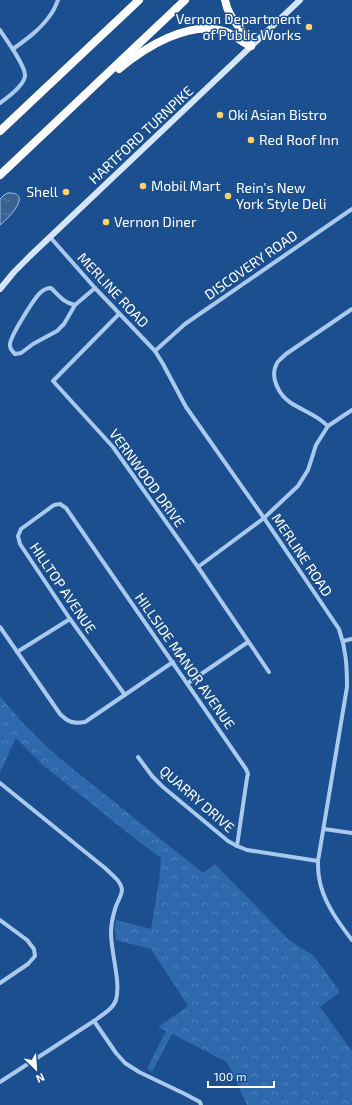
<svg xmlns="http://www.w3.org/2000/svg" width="352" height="1105" font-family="'Exo 2',sans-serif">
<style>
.forest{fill:url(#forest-crowns)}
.water{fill:url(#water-ripples);stroke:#9cc4f0}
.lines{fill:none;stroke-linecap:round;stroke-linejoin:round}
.street{stroke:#a9c9ee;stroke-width:4}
.secondary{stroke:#d6e6fa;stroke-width:6}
.highway{stroke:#fff;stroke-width:8}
.poi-dot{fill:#ffd166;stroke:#1b4f8f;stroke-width:1.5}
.labels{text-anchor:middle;stroke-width:3;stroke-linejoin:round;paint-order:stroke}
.poi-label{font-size:14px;fill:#fff;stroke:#1b4f8f;text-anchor:start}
.street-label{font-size:14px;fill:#fff;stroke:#1b4f8f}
</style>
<defs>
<pattern id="forest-crowns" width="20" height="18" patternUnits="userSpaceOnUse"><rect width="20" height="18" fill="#2e69ad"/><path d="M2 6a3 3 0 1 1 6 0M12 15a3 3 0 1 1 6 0" fill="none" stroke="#4d80b9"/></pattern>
<pattern id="water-ripples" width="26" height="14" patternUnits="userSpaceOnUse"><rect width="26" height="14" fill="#3c6290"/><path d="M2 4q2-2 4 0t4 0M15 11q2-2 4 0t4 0" fill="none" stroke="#597aa1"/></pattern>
</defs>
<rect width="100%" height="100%" fill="#1b4f8f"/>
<path class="forest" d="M0,696l22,26 23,23 18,16 140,112 12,-9 74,76 25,16 26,36 -20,15 32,44v54h-105l-20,-43 -55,-28 -20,38 -5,-3 19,-38 -8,-4 30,-21 -37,-57 -35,-9 -1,-12 1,-8 35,9 8,-48 2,-23 -23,-17 -94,-75 -28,-28 -16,35z"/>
<path class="water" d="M8,193c26,-1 0,26 -8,32v-26l4,-4z"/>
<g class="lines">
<g class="street">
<path d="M0,30c6,10 26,36 25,46 -1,9 -18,22 -25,27"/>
<path d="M13,49c14,-10 28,-20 38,-35 3,-4 5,-9 7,-14"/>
<path d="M50,237l45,51 60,63 8,13 23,43 78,111 75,111c7,20 8,37 8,58l-29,174c0,5 0,11 1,16 3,23 19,45 33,63"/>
<path d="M75,305c-11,-2 -16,-9 -24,-17 -4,0 -8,2 -11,5 -6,6 -32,46 -30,53 0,3 3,6 5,8l6,-1 12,-9 24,-13 7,-7 11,-19 20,-17"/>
<path d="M119,314l-66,67 60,66 85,120 71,105"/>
<path d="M155,351l30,-27 167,-115"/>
<path d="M328,426c-4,-3 -8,-7 -12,-9 -8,-5 -17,-9 -25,-14 -12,-8 -22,-26 -14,-40 2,-3 6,-6 9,-9l66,-45"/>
<path d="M198,567l66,-49 34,-32 10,-16 8,-25 12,-19 24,-16"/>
<path d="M0,627l60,87c8,8 13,10 25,8l88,-60"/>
<path d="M343,641l9,-2"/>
<path d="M17,652l53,-33"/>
<path d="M188,683l60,-41"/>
<path d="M125,695l-55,-76 -50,-75 -2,-8 3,-7 33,-24 6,-1 6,4 180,261 2,5 -1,4 -10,68"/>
<path d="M138,757l14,19 11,11 65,54 9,5 10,4 71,11"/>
<path d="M0,783l105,85c7,7 15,12 17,21 0,6 -4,12 -6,17 -3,9 -5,18 -5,27 0,20 10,49 5,67 -3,9 -14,15 -22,21l-94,61"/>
<path d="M324,829l28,4"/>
<path d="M0,920l27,20 7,9 1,7 -7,8 -28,19"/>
<path d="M94,1021l22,32 9,10 14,9 46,22 15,8 1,3"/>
</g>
<path class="secondary" d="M0,289l14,-17 16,-16 270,-256"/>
<g class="highway">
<path d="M225,0c3,19 19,29 26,46"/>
<path d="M119,69c26,-22 70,-49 105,-38 11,3 17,12 27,15"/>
<path d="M0,131l139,-131"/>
<path d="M0,175l185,-175"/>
</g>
</g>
<g class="poi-dot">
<circle cx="309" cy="27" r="4"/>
<circle cx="220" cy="115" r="4"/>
<circle cx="251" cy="140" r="4"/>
<circle cx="143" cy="186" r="4"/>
<circle cx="66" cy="192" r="4"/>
<circle cx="228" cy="196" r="4"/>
<circle cx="106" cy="222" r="4"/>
</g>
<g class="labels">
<g class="poi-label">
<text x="301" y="24" text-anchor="end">Vernon Department<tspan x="301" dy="16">of Public Works</tspan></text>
<text x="228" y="120">Oki Asian Bistro</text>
<text x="259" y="145">Red Roof Inn</text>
<text x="151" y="191">Mobil Mart</text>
<text x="236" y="193">Rein's New<tspan x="236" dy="16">York Style Deli</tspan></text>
<text x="58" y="197" text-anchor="end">Shell</text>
<text x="114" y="227">Vernon Diner</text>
</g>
<g class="street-label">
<text transform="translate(141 135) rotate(-43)" y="5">HARTFORD TURNPIKE</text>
<text transform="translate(251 265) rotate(-35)" y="5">DISCOVERY ROAD</text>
<text transform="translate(113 290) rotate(47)" y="5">MERLINE ROAD</text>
<text transform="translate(147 478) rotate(54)" y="5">VERNWOOD DRIVE</text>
<text transform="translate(302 555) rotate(56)" y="5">MERLINE ROAD</text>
<text transform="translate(63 588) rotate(56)" y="5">HILLTOP AVENUE</text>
<text transform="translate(185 661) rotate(55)" y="5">HILLSIDE MANOR AVENUE</text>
<text transform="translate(197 799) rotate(41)" y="5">QUARRY DRIVE</text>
</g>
</g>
<g transform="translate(36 1069) rotate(155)" stroke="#1b4f8f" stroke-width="3" paint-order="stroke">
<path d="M0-3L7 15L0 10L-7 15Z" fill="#ffffff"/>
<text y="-6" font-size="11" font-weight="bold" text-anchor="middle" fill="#ffffff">N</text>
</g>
<path d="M208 1081v6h66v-6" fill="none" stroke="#ffffff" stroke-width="2"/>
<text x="214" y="1081" font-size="12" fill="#ffffff" stroke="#1b4f8f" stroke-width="3" paint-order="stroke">100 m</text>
</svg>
